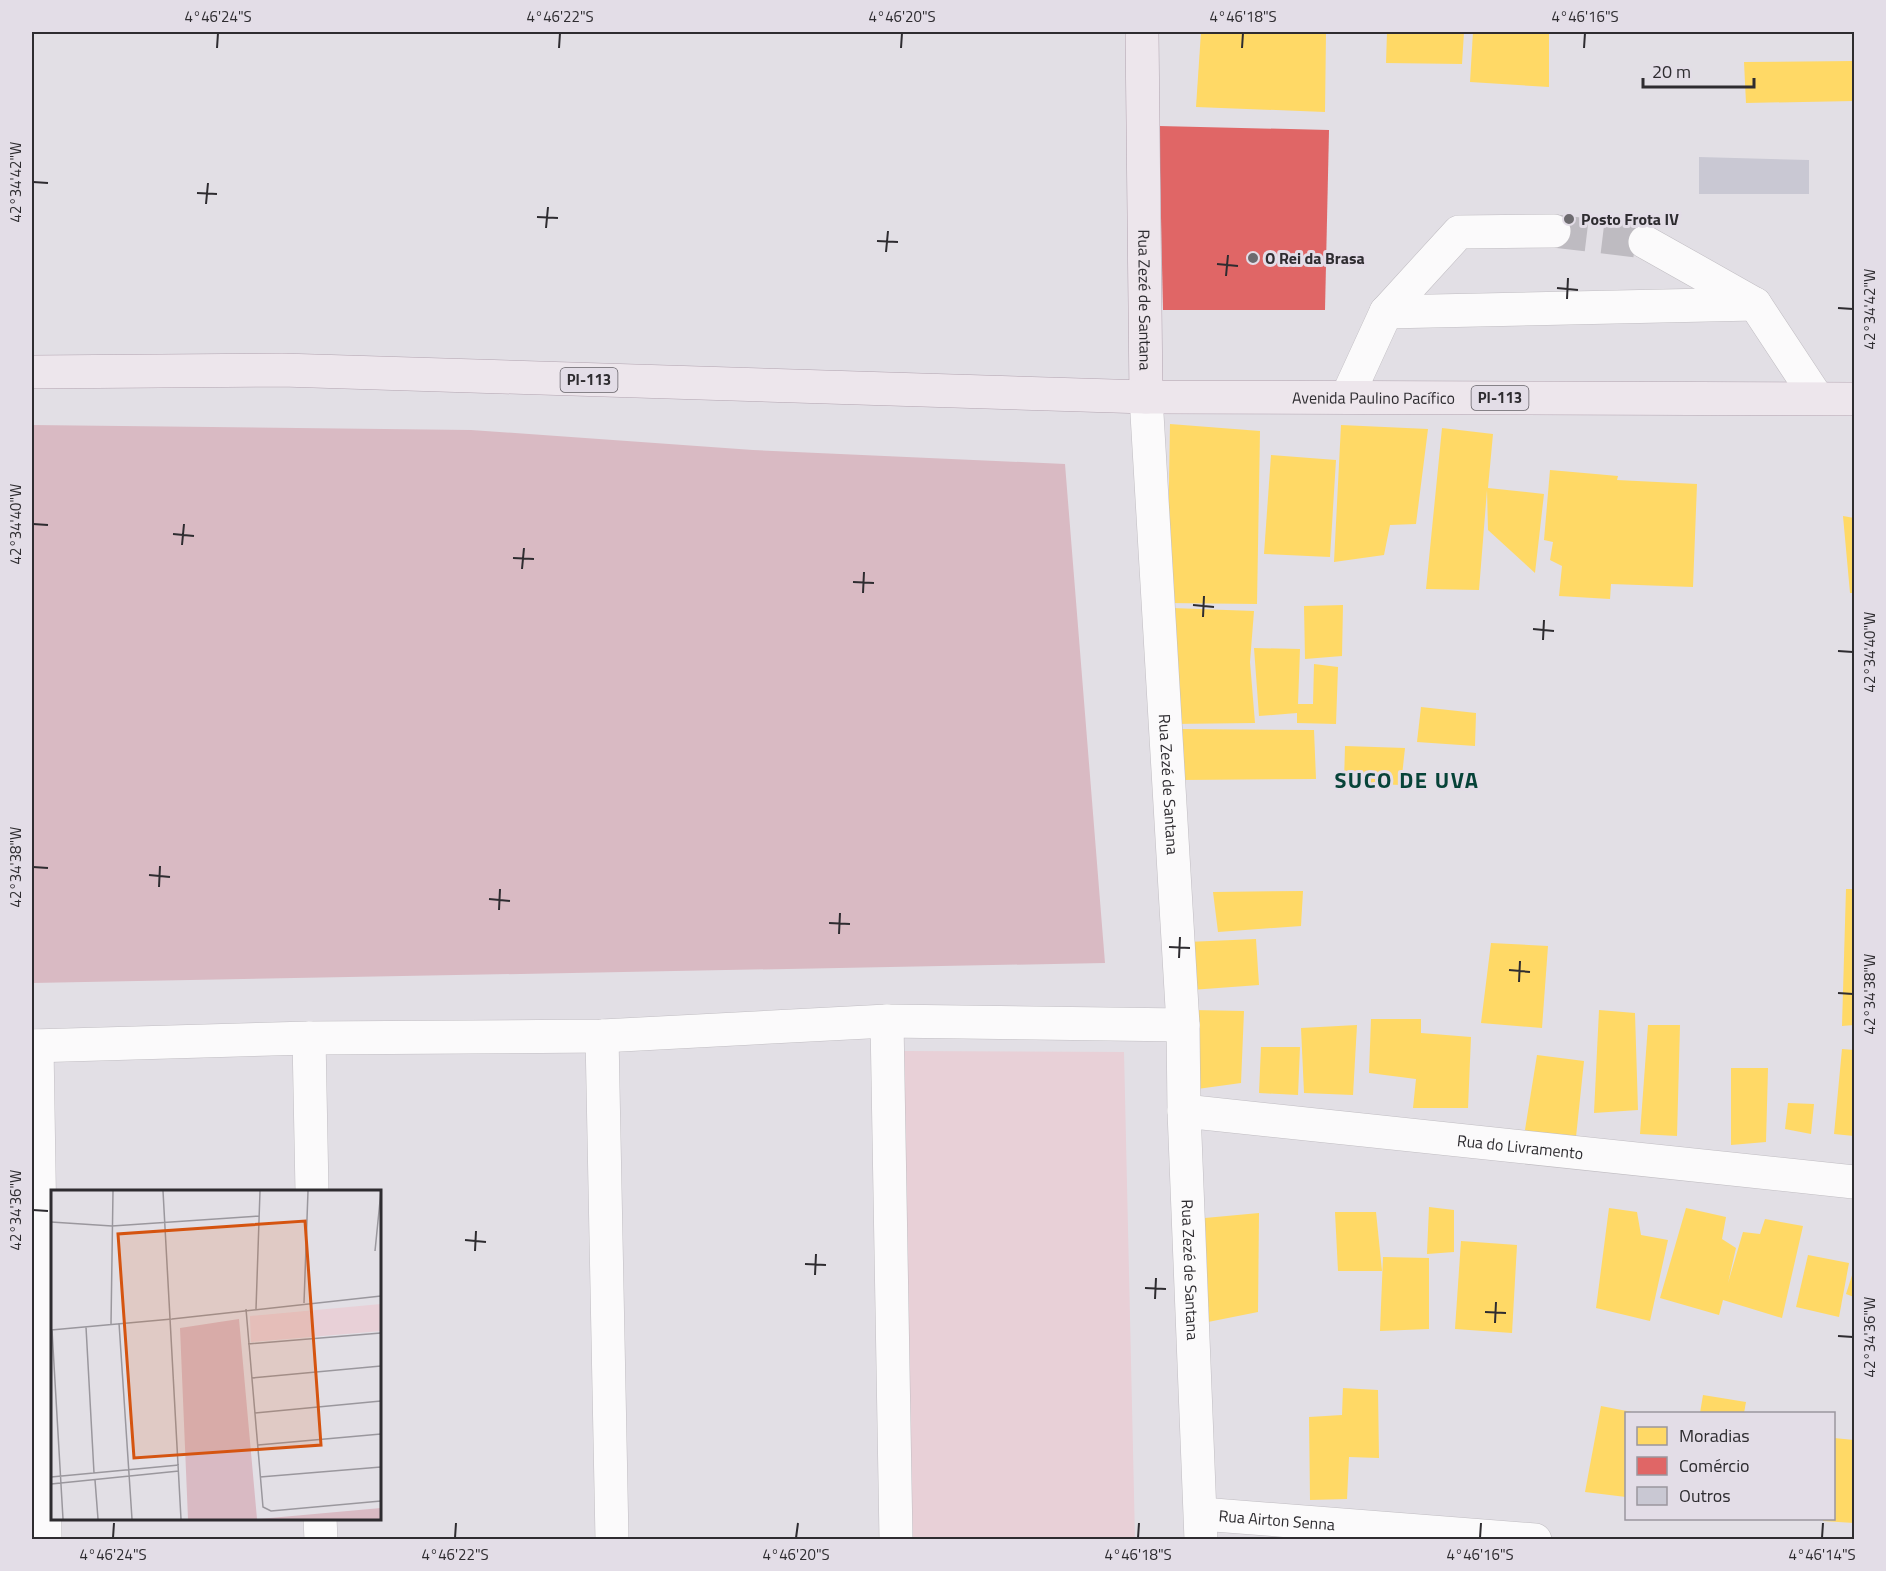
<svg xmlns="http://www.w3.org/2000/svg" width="1886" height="1571" font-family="'Titillium Web',sans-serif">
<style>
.green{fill:#e8d0d7}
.forest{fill:#d9bac3}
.homes{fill:#ffd966}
.shops{fill:#e06666}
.building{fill:#c9c8d3}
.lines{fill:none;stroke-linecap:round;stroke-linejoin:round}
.minor-tunnel{stroke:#bebbc1;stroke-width:33;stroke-dasharray:33 16;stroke-linecap:butt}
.minor-casing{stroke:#c0bdc2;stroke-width:34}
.major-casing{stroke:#b2a4b0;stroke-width:34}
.minor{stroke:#fbfafb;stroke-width:33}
.major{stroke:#ede6ec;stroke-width:33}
.ticks{fill:none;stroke:#2e2c30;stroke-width:2}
.poi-dot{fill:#6d6b6f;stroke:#e3dde7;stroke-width:2}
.labels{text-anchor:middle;stroke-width:6;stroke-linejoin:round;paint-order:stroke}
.shield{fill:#e3dde7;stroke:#646167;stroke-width:1.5}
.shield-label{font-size:15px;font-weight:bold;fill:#2e2c30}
.poi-label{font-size:16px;font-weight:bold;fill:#2e2c30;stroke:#e3dde7;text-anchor:start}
.street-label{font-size:16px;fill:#2e2c30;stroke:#e3dde7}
.district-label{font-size:22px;font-weight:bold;letter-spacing:1.5px;fill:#074339;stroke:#e3dde7}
.inset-road{fill:none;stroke:#9a979d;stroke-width:1.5}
.view{fill:#d55410;fill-opacity:0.15;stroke:#d55410;stroke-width:3}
.inset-edge{fill:none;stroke:#2e2c30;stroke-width:3}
.neatline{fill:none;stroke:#2e2c30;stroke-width:2}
.ticks-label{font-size:15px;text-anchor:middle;fill:#2e2c30}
</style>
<rect width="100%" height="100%" fill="#e2dfe5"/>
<path class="green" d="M903,1051l221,1 11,487h-224z"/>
<path class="forest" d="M32,425l439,5 282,20 312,14 40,499 -1073,20z"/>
<g class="homes">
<path d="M1201,32h125l-1,80 -129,-5z"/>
<path d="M1387,32h77l-2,32 -76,-1z"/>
<path d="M1473,32h76v55l-79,-5z"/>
<path d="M1854,61v40l-108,2 -2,-41z"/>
<path d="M1170,424l90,7 -3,173 -90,-1z"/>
<path d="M1341,425l87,4 -12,95 -26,1 -6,30 -50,7z"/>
<path d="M1442,428l51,6 -5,54 56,6 -9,79 -47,-43 -1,-40 -8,100 -53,-1z"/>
<path d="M1271,455l65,5 -6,97 -66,-3z"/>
<path d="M1550,470l68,6 -1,4 80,4 -4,103 -82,-3 -1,15 -51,-3 3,-30 -12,-6 3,-18 -9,-2z"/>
<path d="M1843,516l11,2v75h-4z"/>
<path d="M1343,605l-1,51 -37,3 -1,-53z"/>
<path d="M1172,608l82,3 -4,51 5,61 -83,1z"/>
<path d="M1254,648l46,1 -2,55h15l1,-40 24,3 -2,57 -39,-1v-10l-38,3z"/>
<path d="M1421,707l55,6 -1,33 -58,-4z"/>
<path d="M1178,729l136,1 2,49 -135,1z"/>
<path d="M1345,746l60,2 -4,37 -57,-2z"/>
<path d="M1846,889h8v136l-12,1z"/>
<path d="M1303,891l-2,35 -83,6 -5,-40z"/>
<path d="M1256,939l3,46 -68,5 -4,-48z"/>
<path d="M1491,943l57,3 -6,82 -61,-5z"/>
<path d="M1193,1010l51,1 -3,72 -51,7z"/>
<path d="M1599,1010l36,3 3,97 -44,3z"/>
<path d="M1371,1019h50v14l50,4 -3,71h-55l3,-29 -47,-6z"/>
<path d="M1357,1025l-4,70 -49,-2 -3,-65z"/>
<path d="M1648,1025h32l-3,111 -37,-2z"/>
<path d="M1261,1047h39l-2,48 -39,-2z"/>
<path d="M1842,1049l12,1v86l-20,-2z"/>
<path d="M1537,1055l47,6 -8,76 -52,-1z"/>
<path d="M1731,1068h37l-2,74 -35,3z"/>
<path d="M1788,1103l26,1 -3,30 -26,-5z"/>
<path d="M1429,1207l25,3v42l-27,2z"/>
<path d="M1609,1208l28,4 4,23 27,5 -18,81 -54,-13z"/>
<path d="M1686,1208l40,9 -4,22 14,9 -8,35 15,-51 17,2 5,-15 38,7 -21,92 -59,-18 -4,15 -59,-17z"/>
<path d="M1335,1212h41l6,59h-44z"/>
<path d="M1259,1213l-1,99 -60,12 -4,-105z"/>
<path d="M1461,1241l56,4 -5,88 -57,-4z"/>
<path d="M1808,1255l41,8 -10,54 -43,-10z"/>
<path d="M1383,1257l46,1v71l-49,2z"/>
<path d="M1854,1269v28l-8,-3z"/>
<path d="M1343,1388l35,2 1,68 -30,-1 -2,42 -37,1 -1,-83 33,-2z"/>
<path d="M1703,1395l43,7 -2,11h-44z"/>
<path d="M1601,1406l31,6 -6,1v84l-41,-5z"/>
<path d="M1834,1438l20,2v83l-31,-2v-3h11z"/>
</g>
<path class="shops" d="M1159,126l170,4 -4,180h-162z"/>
<path class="building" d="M1699,157l110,3v34h-110z"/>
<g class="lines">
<path class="minor-tunnel" d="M1554,231l91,11"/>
<g class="minor-casing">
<g id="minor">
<path d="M1645,242l110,62 62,94"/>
<path d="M1386,312l369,-8"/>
<path id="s1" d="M1146,397l37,628 1,86 17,429"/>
<path d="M1347,397l39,-85 73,-80 95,-1"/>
<path d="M887,1021l9,519"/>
<path d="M602,1036l10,504"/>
<path d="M309,1038l3,154"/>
<path d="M32,1046l277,-8 293,-2 285,-15 296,4"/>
<path d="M37,1046l8,494"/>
<path id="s2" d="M1184,1111l670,71"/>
<path id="s3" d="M1201,1514l334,26"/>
<path d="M320,1518l1,22"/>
</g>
</g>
<g class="major-casing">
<g id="major">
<path id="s4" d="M1142,32l4,365"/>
<path id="s5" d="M32,372l250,-2 864,27 708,2"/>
</g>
</g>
<use href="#minor" class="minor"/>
<use href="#major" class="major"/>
</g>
<path class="ticks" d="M217,48l1,-15M559,48l1,-15M901,48l1,-15M1242,48l1,-15M1584,48l1,-15M33,182l15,1M197,193l20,1M206,204l2,-21M537,217l21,1M546,228l2,-21M877,241l21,1M886,252l2,-21M1217,264l21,2M1226,276l2,-21M1557,288l21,2M1567,299l1,-21M1838,308l15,1M33,524l15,1M173,534l21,2M182,545l2,-21M513,558l21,1M522,569l2,-21M853,582l21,1M863,593l1,-21M1193,605l21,2M1203,617l1,-21M1533,629l21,2M1543,640l1,-20M1838,651l15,1M33,867l15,1M149,875l21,2M159,887l1,-21M489,899l21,2M499,910l1,-21M829,923l21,1M839,934l1,-21M1169,947l21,1M1179,958l1,-21M1509,970l21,2M1519,982l1,-21M1838,993l15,1M33,1210l15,1M465,1240l21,2M475,1251l1,-20M805,1264l21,1M815,1275l1,-21M1145,1288l21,1M1155,1299l1,-21M1485,1312l21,1M1495,1323l1,-21M1838,1336l15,1M113,1538l1,-15M455,1538l1,-15M796,1538l2,-15M1138,1538l1,-15M1480,1538l1,-15M1822,1538l1,-15"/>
<g class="poi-dot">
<circle cx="1569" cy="219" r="6"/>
<circle cx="1253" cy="258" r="6"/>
</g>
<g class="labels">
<g class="shield">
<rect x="560.5" y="368" width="57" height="24" rx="4.5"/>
<rect x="1471.5" y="386" width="57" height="24" rx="4.5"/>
</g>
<g class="shield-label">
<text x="589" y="385">PI-113</text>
<text x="1500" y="403">PI-113</text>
</g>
<g class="poi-label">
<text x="1581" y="225">Posto Frota IV</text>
<text x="1265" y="264">O Rei da Brasa</text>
</g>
<g class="street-label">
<text dy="6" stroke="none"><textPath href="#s4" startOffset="268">Rua Zezé de Santana</textPath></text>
<text dy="6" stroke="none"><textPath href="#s5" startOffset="1342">Avenida Paulino Pacífico</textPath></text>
<text dy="6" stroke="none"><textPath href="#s1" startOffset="388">Rua Zezé de Santana</textPath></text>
<text dy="6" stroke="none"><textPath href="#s2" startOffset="338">Rua do Livramento</textPath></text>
<text dy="6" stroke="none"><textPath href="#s1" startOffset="874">Rua Zezé de Santana</textPath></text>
<text dy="6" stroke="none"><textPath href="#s3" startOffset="76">Rua Airton Senna</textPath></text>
</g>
<g class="district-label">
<text x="1407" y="788">SUCO DE UVA</text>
</g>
</g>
<g transform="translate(51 1190)">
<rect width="330" height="330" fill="#e2dfe5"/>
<path d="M330,114v27l-130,11 -1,-26z" fill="#e8d0d7"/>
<path d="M188,129l18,200h-69l-8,-191zM330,318v11h-122z" fill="#d9bac3"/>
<path class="inset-road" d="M112,1l18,328M0,32l61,4 147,-10M324,61l6,-60M253,113l4,-112M195,119l17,198 8,4 110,-10M205,119l4,-118M121,129l209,-23M68,133l13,196M60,134l2,-133M35,137l8,146M0,140l121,-11M1,140l11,189M197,154l133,-11M201,188l129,-12M204,223l126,-12M207,255l123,-11M0,287l128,-12M209,287l121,-10M44,290l3,39M0,294l128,-13"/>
<path class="view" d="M254,31l16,224 -187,13 -16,-224z"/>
<rect width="330" height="330" class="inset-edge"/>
</g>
<rect width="1886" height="1571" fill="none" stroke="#e3dde7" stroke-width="66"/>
<rect x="1625" y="1412" width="210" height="108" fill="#e3dde7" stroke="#9b969e" stroke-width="1.5"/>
<rect x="1637" y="1427" width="30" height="18" fill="#ffd966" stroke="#9b969e" stroke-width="1.5"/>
<text x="1679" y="1442" font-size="18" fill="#2e2c30">Moradias</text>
<rect x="1637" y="1457" width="30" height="18" fill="#e06666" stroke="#9b969e" stroke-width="1.5"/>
<text x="1679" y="1472" font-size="18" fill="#2e2c30">Comércio</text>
<rect x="1637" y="1487" width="30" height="18" fill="#c9c8d3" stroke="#9b969e" stroke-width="1.5"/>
<text x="1679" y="1502" font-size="18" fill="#2e2c30">Outros</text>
<path d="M1643 78v9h111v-9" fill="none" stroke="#2e2c30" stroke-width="3"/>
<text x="1652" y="78" font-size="18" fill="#2e2c30" stroke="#e3dde7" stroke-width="4.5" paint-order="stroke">20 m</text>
<rect x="33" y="33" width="1820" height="1505" class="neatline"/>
<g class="ticks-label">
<text x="218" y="22">4°46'24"S</text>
<text x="560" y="22">4°46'22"S</text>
<text x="902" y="22">4°46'20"S</text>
<text x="1243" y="22">4°46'18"S</text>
<text x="1585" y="22">4°46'16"S</text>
<text transform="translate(16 182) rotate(-90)" y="5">42°34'42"W</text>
<text transform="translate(1870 309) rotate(-90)" y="5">42°34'42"W</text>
<text transform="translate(16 524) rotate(-90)" y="5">42°34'40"W</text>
<text transform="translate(1870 652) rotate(-90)" y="5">42°34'40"W</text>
<text transform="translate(16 867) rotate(-90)" y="5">42°34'38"W</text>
<text transform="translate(1870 994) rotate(-90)" y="5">42°34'38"W</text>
<text transform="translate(16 1210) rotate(-90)" y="5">42°34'36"W</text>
<text transform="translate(1870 1337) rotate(-90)" y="5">42°34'36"W</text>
<text x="113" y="1560">4°46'24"S</text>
<text x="455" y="1560">4°46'22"S</text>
<text x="796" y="1560">4°46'20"S</text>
<text x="1138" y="1560">4°46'18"S</text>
<text x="1480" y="1560">4°46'16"S</text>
<text x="1822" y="1560">4°46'14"S</text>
</g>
</svg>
